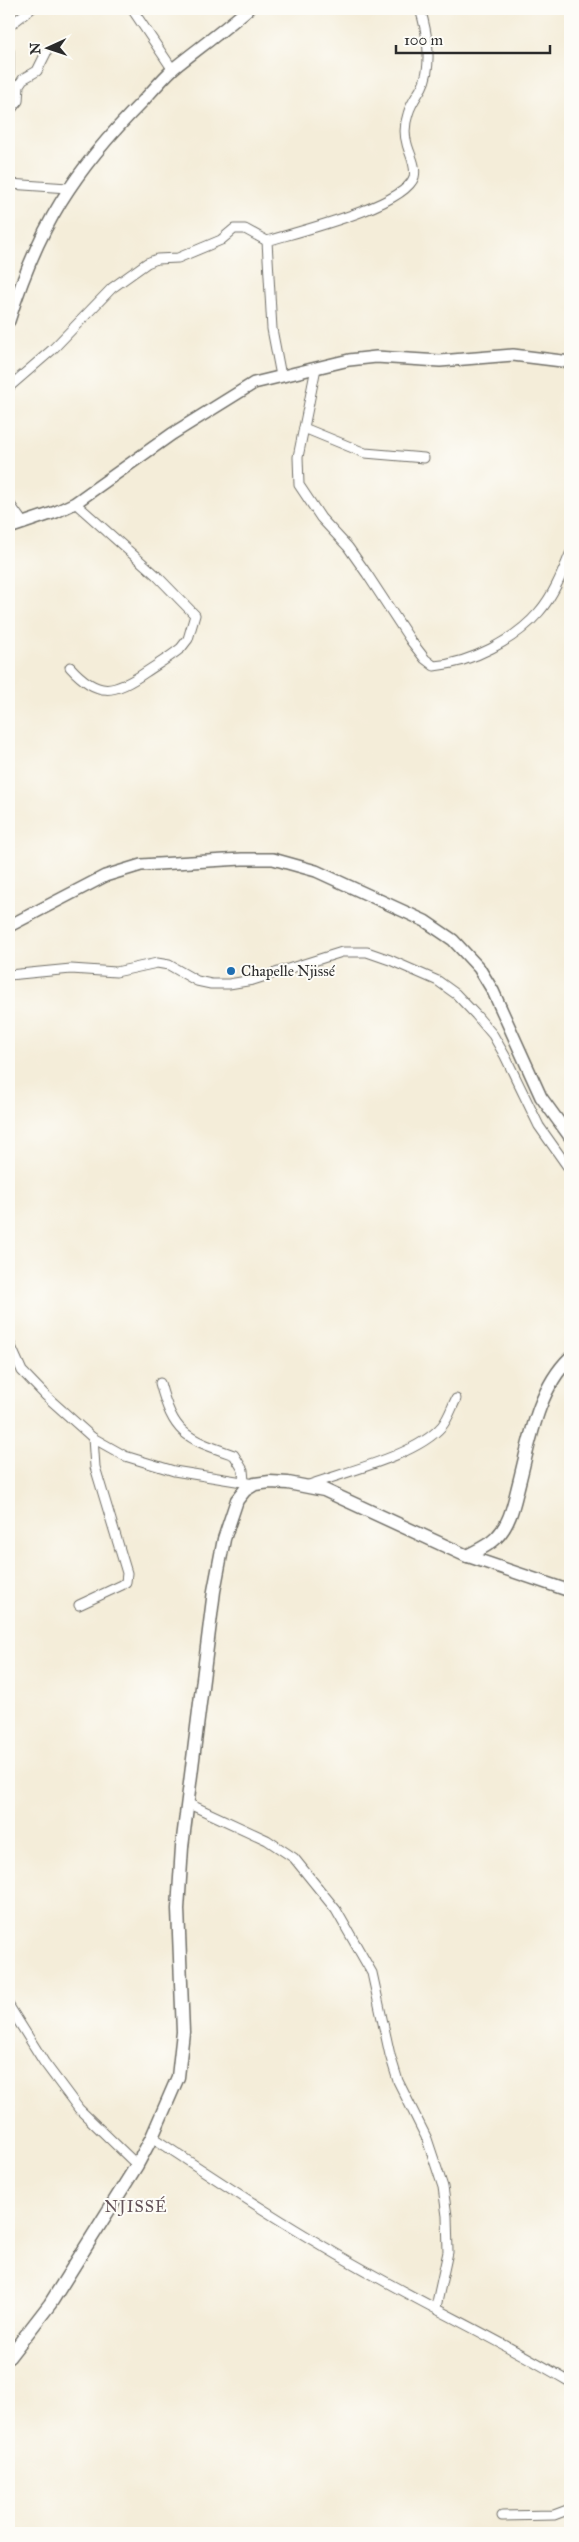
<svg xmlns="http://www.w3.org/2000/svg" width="579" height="2542" font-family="'IM FELL Great Primer',serif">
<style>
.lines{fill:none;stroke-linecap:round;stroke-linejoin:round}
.minor-casing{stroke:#716f68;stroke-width:11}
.tertiary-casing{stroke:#716f68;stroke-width:14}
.secondary-casing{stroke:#716f68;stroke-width:15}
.minor{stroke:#fff;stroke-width:9}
.tertiary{stroke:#fff;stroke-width:11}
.secondary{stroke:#fff;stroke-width:12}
.poi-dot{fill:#1f6fb2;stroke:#fdfcf7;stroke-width:2}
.labels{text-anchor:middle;stroke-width:4;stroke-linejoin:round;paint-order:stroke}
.poi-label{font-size:15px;fill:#2b2b2b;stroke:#fdfcf7;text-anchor:start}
.neighbourhood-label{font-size:16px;letter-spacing:1px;fill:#635258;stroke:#fdfcf7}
</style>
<rect width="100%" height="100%" fill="#fdfcf7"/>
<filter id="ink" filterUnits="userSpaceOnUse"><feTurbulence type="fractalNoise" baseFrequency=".02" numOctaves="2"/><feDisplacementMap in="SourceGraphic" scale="10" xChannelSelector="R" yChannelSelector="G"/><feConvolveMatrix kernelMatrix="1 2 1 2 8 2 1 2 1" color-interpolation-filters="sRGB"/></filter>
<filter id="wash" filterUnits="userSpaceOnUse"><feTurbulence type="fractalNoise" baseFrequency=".0096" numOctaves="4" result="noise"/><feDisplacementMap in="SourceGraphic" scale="20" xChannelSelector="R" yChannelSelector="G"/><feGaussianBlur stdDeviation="1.12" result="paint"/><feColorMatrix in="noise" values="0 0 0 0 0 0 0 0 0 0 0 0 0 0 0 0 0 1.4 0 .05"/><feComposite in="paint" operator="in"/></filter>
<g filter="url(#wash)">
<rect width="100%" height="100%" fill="#f4edd9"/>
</g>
<g filter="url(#ink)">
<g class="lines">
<g class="minor-casing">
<g id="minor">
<path d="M132,9l41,61"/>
<path d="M9,26l22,-17"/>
<path d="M9,51v62"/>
<path d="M9,112l9,-11 1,-16 4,-6 14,-8 9,-18"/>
<path d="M9,184l59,4"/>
<path d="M316,368l-18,89 1,28 22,33 27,29 19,27 44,67 14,18 9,7c37,-3 81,-26 105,-54 14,-16 23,-38 31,-58"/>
<path d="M281,376l-9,-47 -5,-88c29,-9 138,-35 147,-64 3,-11 -5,-24 -7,-33 -3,-10 -2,-21 1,-30 3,-11 9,-18 14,-27 11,-22 5,-56 -2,-78"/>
<path d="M9,387l44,-38 59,-61 35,-25 10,-4 21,-1 43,-18 13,-11h11l22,12"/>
<path d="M304,428l61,25 59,5"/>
<path d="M9,503l15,21"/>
<path d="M70,667c28,31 44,27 76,5 12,-8 24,-15 35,-24l7,-9 7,-24 -38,-39 -82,-73"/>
<path d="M9,975l62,-6 45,3 41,-9 12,2 28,16 14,3h18l24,-4 89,-28h25l23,8 48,21 18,13 20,21 17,20 12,21 34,70 31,44"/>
<path d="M9,1342l13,29 24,25 47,42 32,18 49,15 81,13"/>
<path d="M160,1383c14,52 25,55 74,72l9,15 1,11"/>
<path d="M306,1486c38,-14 110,-30 136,-60 6,-7 10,-19 14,-27"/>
<path d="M79,1605l43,-20 4,-3 1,-9 -32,-106 -2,-29"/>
<path d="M187,1803l80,37 27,18 42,52 36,63 18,82 8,26 29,58 16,48 4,29 1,36 -12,55"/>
<path d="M9,2006l35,56 35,47 58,56"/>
<path d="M152,2137c74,49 148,98 225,140 64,36 130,67 193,105"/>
<path d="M502,2516l52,-1 16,-6"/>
</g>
</g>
<g class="tertiary-casing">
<g id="tertiary">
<path d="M9,321c29,-94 65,-151 134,-220 10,-11 20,-23 31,-33 25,-20 50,-38 74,-59"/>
<path d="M9,528l47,-16 19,-9 97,-69 82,-51 95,-23 27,-3 64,4 73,-6 57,7"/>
<path d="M9,926l96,-50 36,-11 101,-6h31l43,12 109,50 28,19 26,28 14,23 48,106 29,40"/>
<path d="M467,1556l103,35"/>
</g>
</g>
<g class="secondary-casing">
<path id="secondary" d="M9,2357l41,-53 87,-139 15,-28 26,-60 5,-45 -5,-123 4,-62 32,-256 10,-52 13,-39 8,-10 10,-6 15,-2 18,1 36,7 143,66c9,-5 21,-10 29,-18 15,-15 18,-36 23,-55 11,-43 19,-94 51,-125"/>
</g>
<use href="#minor" class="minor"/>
<use href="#tertiary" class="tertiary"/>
<use href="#secondary" class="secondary"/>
</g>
</g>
<circle class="poi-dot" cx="231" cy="971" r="5"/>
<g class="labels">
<g class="poi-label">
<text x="241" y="976">Chapelle Njissé</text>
</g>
<g class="neighbourhood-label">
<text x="136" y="2212">NJISSÉ</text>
</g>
</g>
<rect width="579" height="2542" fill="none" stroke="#fdfcf7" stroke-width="30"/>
<g transform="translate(48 48) rotate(267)" stroke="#fdfcf7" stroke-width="4" paint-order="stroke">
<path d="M0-4L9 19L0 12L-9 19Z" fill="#2b2b2b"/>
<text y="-8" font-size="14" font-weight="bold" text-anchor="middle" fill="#2b2b2b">N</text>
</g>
<path d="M396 45v8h154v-8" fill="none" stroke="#2b2b2b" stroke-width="2.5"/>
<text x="404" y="45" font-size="15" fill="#2b2b2b" stroke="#fdfcf7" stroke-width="4" paint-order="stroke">100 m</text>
</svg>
